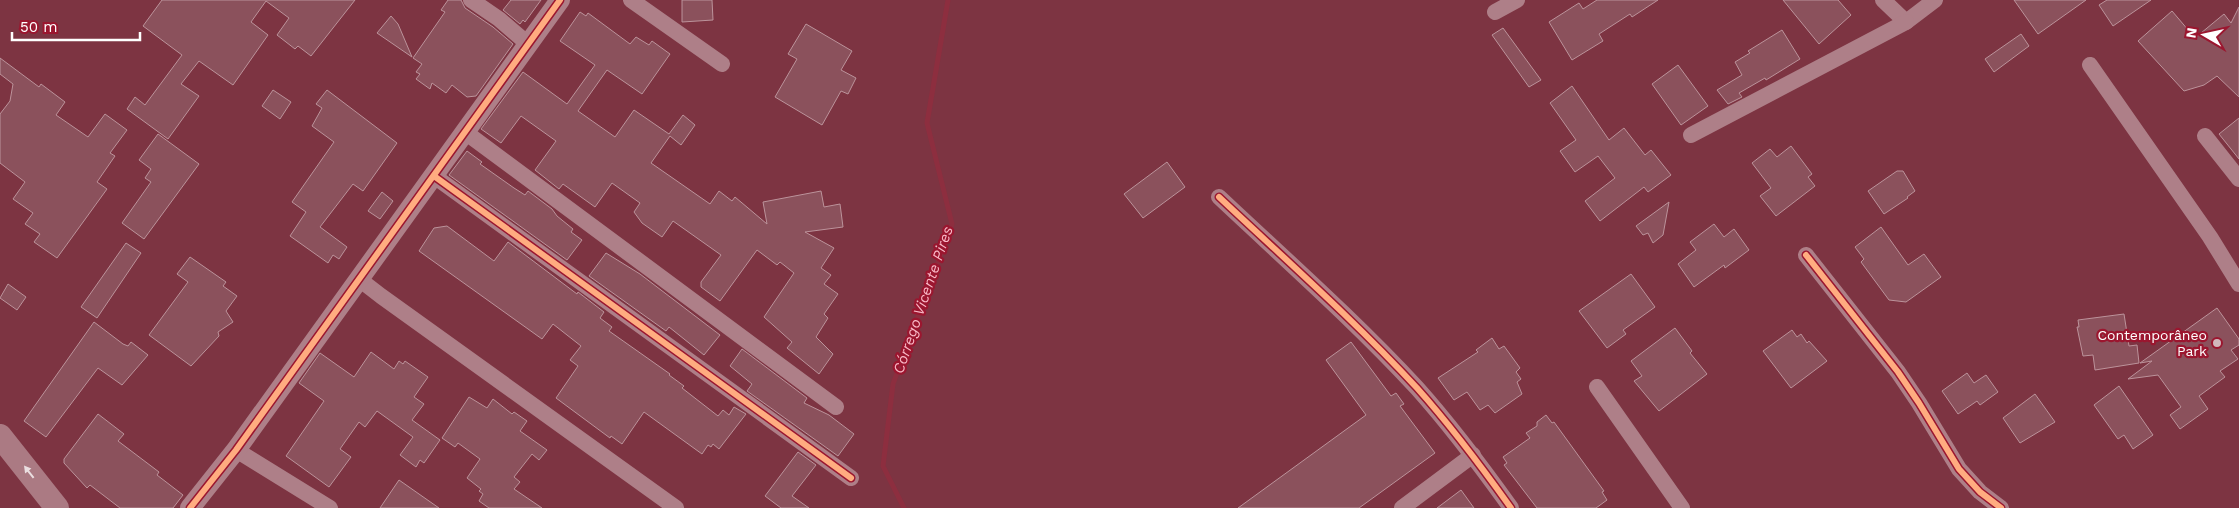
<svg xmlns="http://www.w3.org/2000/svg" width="2239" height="508" font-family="'Work Sans',sans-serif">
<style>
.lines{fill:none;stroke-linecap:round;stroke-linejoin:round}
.stream{stroke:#8d2e3f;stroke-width:5}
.building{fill:#8b515c;stroke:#bc939b}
.minor{stroke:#ae7f88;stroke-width:16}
.tertiary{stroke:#ae7f88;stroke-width:20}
.secondary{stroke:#ab7a83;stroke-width:24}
.cycleway-casing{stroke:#9b162f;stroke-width:9}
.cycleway{stroke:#ffac80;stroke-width:6}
.oneway{fill:#eadee0}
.poi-dot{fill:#d2b8bd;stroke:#9b162f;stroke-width:2}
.labels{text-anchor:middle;stroke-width:4.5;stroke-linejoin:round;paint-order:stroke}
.poi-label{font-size:14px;fill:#fff;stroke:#9b162f;text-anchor:end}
.water-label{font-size:15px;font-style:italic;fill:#f9b8c6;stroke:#9b162f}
</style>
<rect width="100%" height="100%" fill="#7d3442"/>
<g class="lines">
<path class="stream" d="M904,508l-21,-42 10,-82 59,-160 -25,-101 21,-123"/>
</g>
<g class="building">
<path d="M162,0h193l-44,56 -13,-10 -3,3 -18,-14 12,-17 -23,-17 -15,21 17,13 -35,50 -34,-24 -18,23 18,12 -31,43 -41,-30 8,-12 10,8 37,-50 -39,-29z"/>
<path d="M448,0h13l4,8 28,19 20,17 -37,52 -9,1 -15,-12 -6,8 -14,-10 -2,6 -14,-10 4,-5 -4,-2 6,-8 -9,-6 32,-46 -4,-2z"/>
<path d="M511,0h30l-16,22 -2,-2 -3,4 -17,-14z"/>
<path d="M682,0h30l1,20 -31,2z"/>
<path d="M1597,0h61l-26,17 -2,-3 -31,20 4,7 -31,19 -23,-38 30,-19 4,6z"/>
<path d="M1783,0h55l13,15 -32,29z"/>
<path d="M2014,0h72l-48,34z"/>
<path d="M2107,0h44l-38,26 -14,-21z"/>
<path d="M2239,7v90l-22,-21 -13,9 -20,6 -46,-50 34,-30 23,27 29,-24 7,9z"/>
<path d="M580,12l6,4 2,-3 42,31 6,-7 13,8 3,-4 18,13 -28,40 -35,-24 -29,41 37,26 19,-27 35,24 14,-19 12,10 -14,20 -11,-9 -19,27 59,41 9,-13 13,10 3,-4 32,27 -4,-22 58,-11 3,16 16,-3 3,23 -38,5 29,16 -13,20 10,7 -7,9 14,10 -14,20 4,4 -12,19 17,17 -14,20 -32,-26 5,-6 -28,-25 30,-44 -14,-11 -3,3 -20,-15 -37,51 -19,-14v-5l20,-27 -48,-34 -11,16 -20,-14 -8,-11 6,-9 -28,-20 -17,24 -32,-23 -4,5 -24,-19 21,-29 -35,-25 -20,27 -20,-14 42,-57 44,32 28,-39 -35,-24z"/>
<path d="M391,16l7,8 14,33 -35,-24z"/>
<path d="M806,24l46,27 -11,19 15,8 -8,16 -7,-3 -19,34 -47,-28 22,-38 -9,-5z"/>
<path d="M1503,28l38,52 -12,7 -37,-52z"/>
<path d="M1782,30l18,29 -34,21 -1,-2 -26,15 3,4 -14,7 -11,-14 25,-15 -7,-13 15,-9 -2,-2z"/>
<path d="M2021,34l8,12 -35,26 -9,-13z"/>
<path d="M0,58l39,29 2,-3 24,18 -9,13 32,22 17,-23 22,16 -17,23 5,3 -18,26 10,7 -50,69 -23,-16 6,-8 -15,-10 8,-11 -20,-14 12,-17 -25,-19v-49l10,-13 3,-17 -13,-10z"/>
<path d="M1678,65l30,41 -27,19 -29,-41z"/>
<path d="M1572,86l37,54 15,-12 21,27 6,-5 20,25 -23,17 -4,-5 -44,34 -15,-20 30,-23 -17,-22 -23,16 -15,-21 16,-11 -26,-37z"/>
<path d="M273,90l18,12 -11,17 -18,-13z"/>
<path d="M327,90l70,53 -34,48 -10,-7 -33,43 27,20 -8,12 -6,-4 -5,8 -38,-27 16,-24 -14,-10 42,-60 -22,-16 10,-18 -6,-4z"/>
<path d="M2239,118v41l-20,-25z"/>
<path d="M158,134l41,30 -55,75 -22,-16 29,-41 -6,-4 6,-9 -12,-9z"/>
<path d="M1791,146l21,28 -4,3 7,9 -39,30 -16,-20 11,-8 -19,-25 18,-14 7,8z"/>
<path d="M467,151l15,11 -2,2 34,24 11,7 3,-4 24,18 5,7 16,13 -2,3 11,8 -15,20 -118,-85z"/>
<path d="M1167,162l18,25 -42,31 -19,-24z"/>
<path d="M1897,171h6l12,20 -8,6 1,1 -24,16 -16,-23z"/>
<path d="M382,192l11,9 -13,18 -12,-8z"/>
<path d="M1669,202l-6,33 -10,8 -5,-10 -5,2 -7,-9z"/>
<path d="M1714,224l10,13 10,-8 15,21 -24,18 -1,-3 -30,22 -16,-23 18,-14 -6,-8z"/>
<path d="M447,226l47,35 14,-19 69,52 1,-2 26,20 -4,6 12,9 -3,4 61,43 -1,1 15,11 -2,2 36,28 5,-6 6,5 5,-8 12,7 -27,35 -6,-5 -2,3 -3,-2 -6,9 -58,-42 -22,32 -11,-8 -1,2 -54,-40 22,-32 -8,-6 11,-14 -28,-22 -11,15 -123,-88 15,-23z"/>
<path d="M1881,227l27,38 16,-11 17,23 -35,25 -17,-2 -28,-38 3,-3 -9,-12z"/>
<path d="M126,243l15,10 -44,65 -16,-11z"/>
<path d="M606,253l34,21 80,61 -16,20 -35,-28 -3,4 -77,-55z"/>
<path d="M190,257l36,25 -3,4 14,10 -11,15 7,11 -15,10 1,4 -28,30 -42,-31 39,-53 -11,-8z"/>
<path d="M1631,274l24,33 -32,23 3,4 -19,14 -28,-37z"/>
<path d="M8,284l18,13 -9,13 -17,-12z"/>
<path d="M2217,308l22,31v6l-8,5 7,9 -18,12 5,6 -26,19 9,13 -28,20 -10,-14 11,-8 -23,-32 -30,4 24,-18 -12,2z"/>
<path d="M2124,314l5,32 8,-1 2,18 -44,7 -2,-15 -10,1 -6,-29h2l-1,-7z"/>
<path d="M94,322l29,22 5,2 3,-4 17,13 -26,30 -24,-17 -52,69 -22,-16z"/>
<path d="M1675,328l17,23 -2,2 17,21 -48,37 -25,-30 8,-5 -11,-15z"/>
<path d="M1792,330l5,7 4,-3 6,9 2,-2 18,20 -36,27 -28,-37z"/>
<path d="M1492,338l7,11 5,-3 16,22 -4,4 5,7 -4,3 5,12 -27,19 -7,-8 -8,5 -13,-18 -13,8 -16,-22 40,-26 -2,-2z"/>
<path d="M1351,342l40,54 5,-3 8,11 -4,2 35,47 -76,55h-121l128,-93 -40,-55z"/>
<path d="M742,349l65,49 -3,5 25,12 25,19 -16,22 -91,-65 5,-7 -22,-18z"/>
<path d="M371,352l23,17 5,-8 4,3 2,-3 23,16 -14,20 10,7 -12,16 28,20 -16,23 -4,-3 -4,7 -16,-12 13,-18 -36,-26 -12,16 -6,-5 -19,27 11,8 -22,30 -43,-31 38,-55 -25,-18 21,-30 34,24z"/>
<path d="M1967,373l7,10 12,-8 12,17 -18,13 -3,-4 -19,13 -16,-23z"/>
<path d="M2119,386l34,49 -20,14 -9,-14 -6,4 -24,-34z"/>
<path d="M2035,394l20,28 -35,21 -17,-25z"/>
<path d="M469,397l18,11 6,-9 19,15 2,-2 13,9 -7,10 27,19 -8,10 -7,-6 -18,23 6,5 -6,7 28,19h-53l-10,-7 4,-7 -4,-3 2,-2 -14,-11 13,-19 -22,-16 -3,4 -13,-9z"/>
<path d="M98,414l26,20 -6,7 41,31 -2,3 26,20 -10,13h-53l-30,-23 -3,3 -23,-25v-4z"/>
<path d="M1546,415l6,8 2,-1 50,69 -2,1 5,8 -11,8h-59l-33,-43 3,-2 -4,-6 27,-19 -4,-5 11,-7v-4z"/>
<path d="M798,452l18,13 -24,31 17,12h-28l-16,-12z"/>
<path d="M399,480l40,28h-59z"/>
<path d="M1461,490l13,18h-37z"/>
</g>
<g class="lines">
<g class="minor">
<path d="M471,0l28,19 29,25"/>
<path d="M631,0l91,64"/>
<path d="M1883,0l23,22 29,-22"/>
<path d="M1495,12l22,-12"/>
<path d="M2090,65l120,172 29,47"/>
<path d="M465,132l371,275"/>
<path d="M1691,135l215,-113"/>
<path d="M2205,136l34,43"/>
<path d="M434,176l417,302"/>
<path d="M1219,197c67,63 136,124 198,191 34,38 64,78 94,120"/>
<path d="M1806,255l92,117 21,31 40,66 21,23 21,16"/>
<path d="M359,279l22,17 295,212"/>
<path d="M1597,387l85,121"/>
<path d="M236,450l94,58"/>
<path d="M1402,508l71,-53"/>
</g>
<path class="tertiary" d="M190,508l46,-58 324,-450"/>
<path class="secondary" d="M0,436l57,72"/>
<g class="cycleway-casing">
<g id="cycleway">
<path d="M434,176l417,302"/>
<path d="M1219,197c67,63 136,124 198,191 34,38 64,78 94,120"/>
<path d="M1806,255l92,117 21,31 40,66 21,23 21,16"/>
<path d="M190,508l46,-58 324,-450"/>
</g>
</g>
<use href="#cycleway" class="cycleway"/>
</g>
<defs><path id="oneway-solid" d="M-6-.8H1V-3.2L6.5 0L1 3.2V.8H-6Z" transform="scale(1.25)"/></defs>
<use class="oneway" href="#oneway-solid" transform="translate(29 472) rotate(-128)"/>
<circle class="poi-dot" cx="2217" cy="343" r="5"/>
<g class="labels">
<g class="poi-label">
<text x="2207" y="340">Contemporâneo<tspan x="2207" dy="16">Park</tspan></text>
</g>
<g class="water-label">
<text transform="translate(923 300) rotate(-71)" y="5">Córrego Vicente Pires</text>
</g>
</g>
<g transform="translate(2204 35) rotate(279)" stroke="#9b162f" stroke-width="4" paint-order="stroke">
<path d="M0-4L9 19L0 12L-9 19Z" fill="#ffffff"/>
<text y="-8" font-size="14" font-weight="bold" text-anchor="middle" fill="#ffffff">N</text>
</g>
<path d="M12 32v8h128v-8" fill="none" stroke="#ffffff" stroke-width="2.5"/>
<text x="20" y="32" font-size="15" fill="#ffffff" stroke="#9b162f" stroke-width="4" paint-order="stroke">50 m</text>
</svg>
